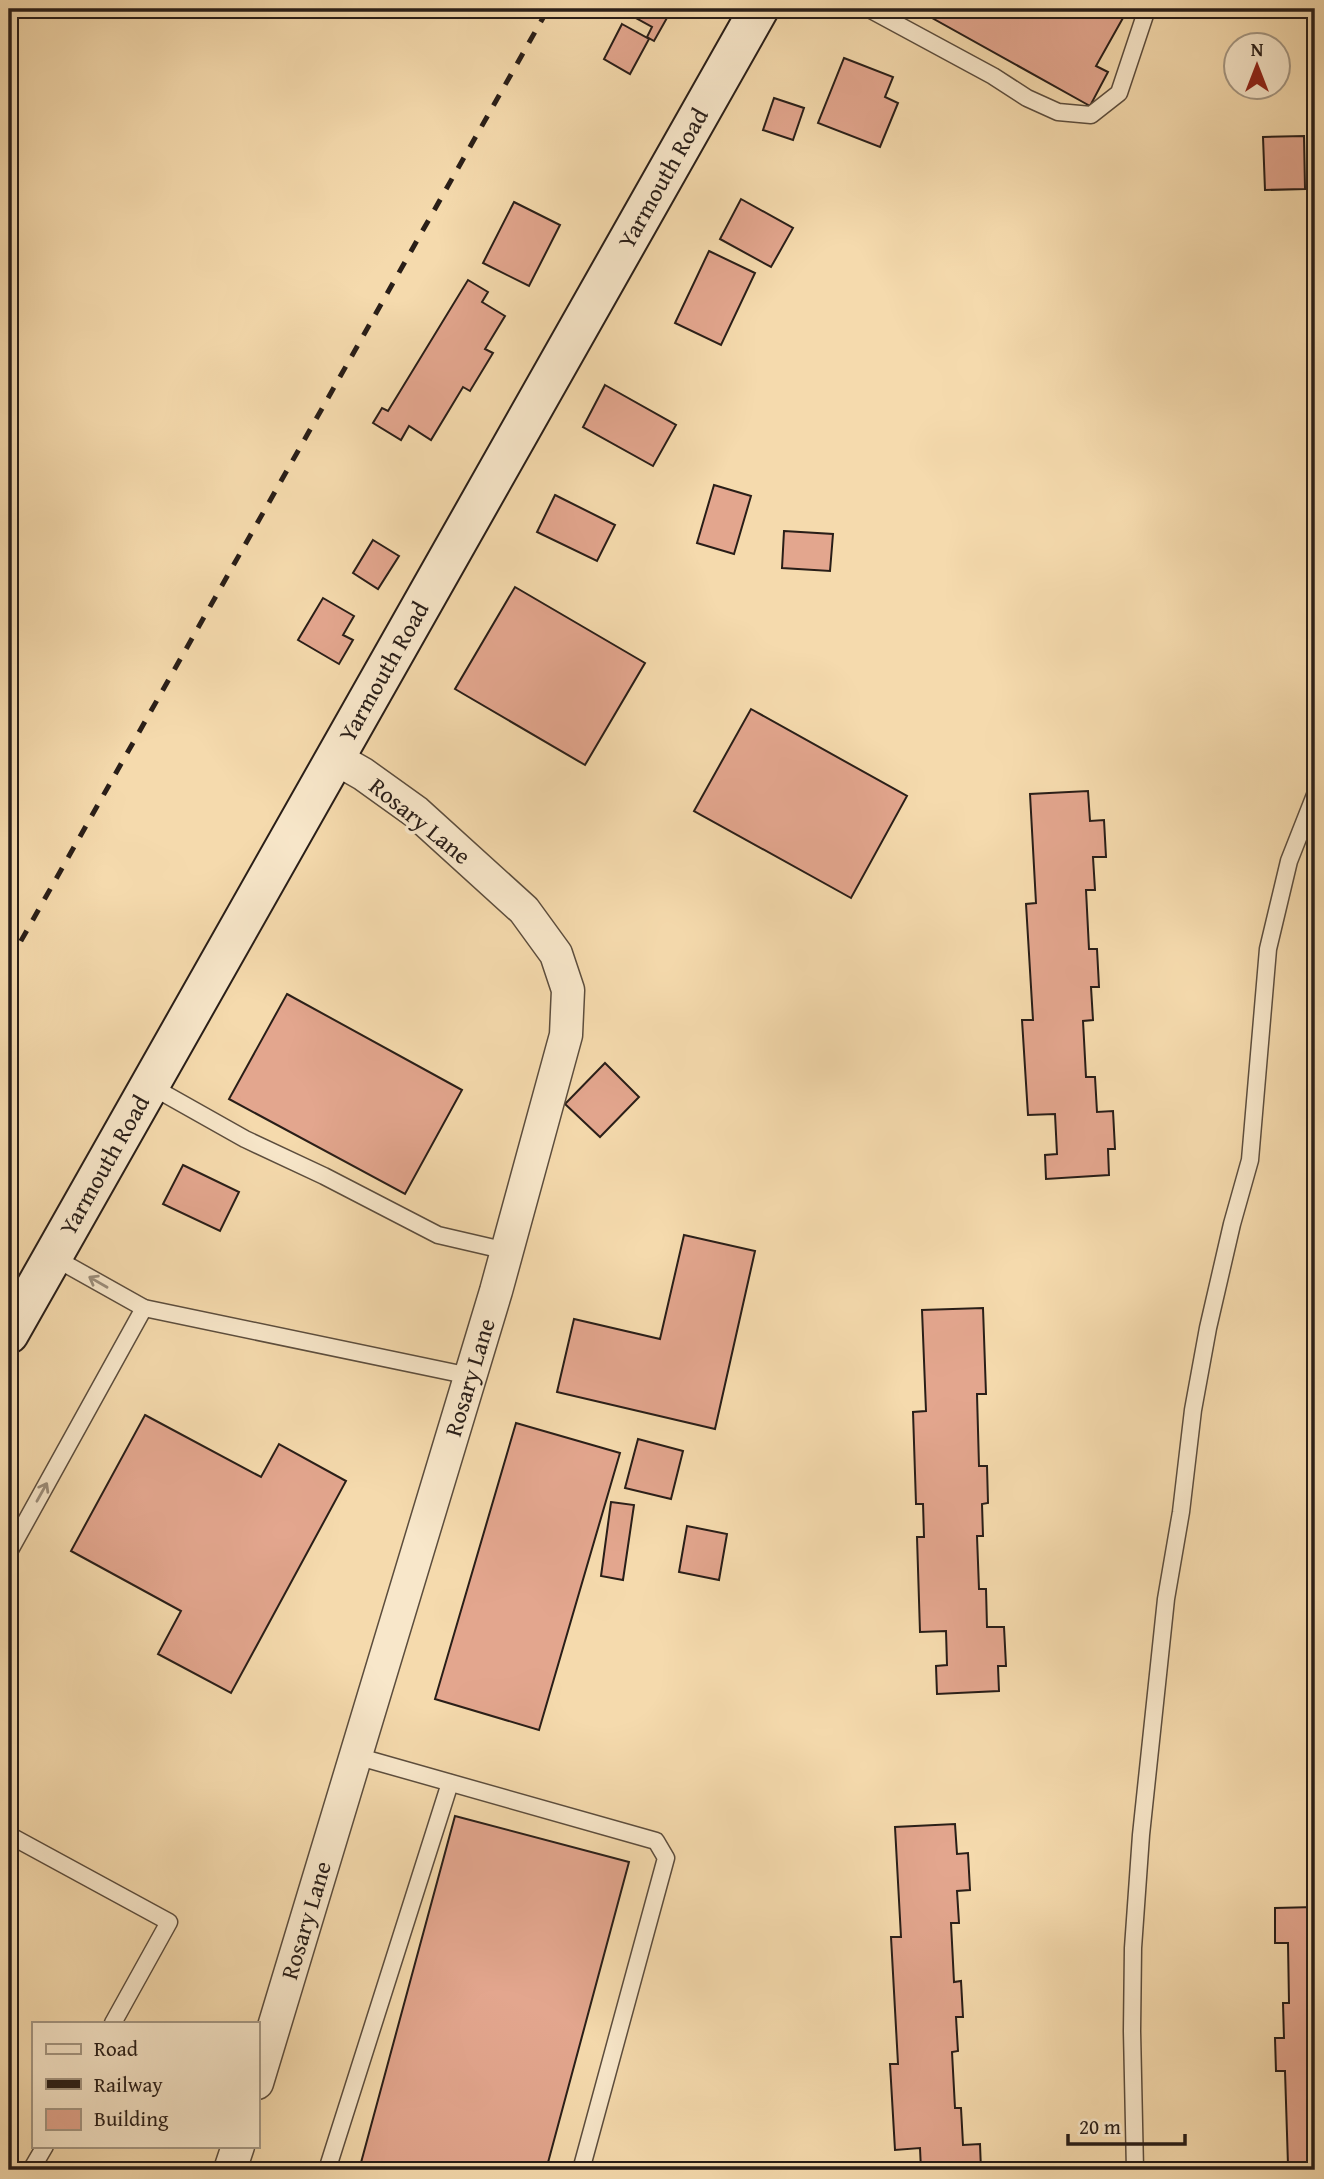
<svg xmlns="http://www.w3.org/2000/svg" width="1324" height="2179" font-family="'Gentium Book Plus',serif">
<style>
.building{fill:#e3a68e;stroke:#291e18;stroke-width:2}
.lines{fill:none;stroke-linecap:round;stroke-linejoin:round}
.service-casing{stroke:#5c4d3d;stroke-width:19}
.minor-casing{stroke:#5c4d3d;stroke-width:35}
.secondary-casing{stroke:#291e18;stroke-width:42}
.service{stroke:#f8e7ca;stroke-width:16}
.minor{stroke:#f8e7ca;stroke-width:32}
.secondary{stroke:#f8e7ca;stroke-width:38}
.rail{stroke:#291e18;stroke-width:5;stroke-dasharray:12 12;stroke-linecap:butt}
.oneway{stroke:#9b8d7a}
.labels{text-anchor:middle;stroke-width:7;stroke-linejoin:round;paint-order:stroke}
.street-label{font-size:24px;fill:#291e18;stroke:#f8e7ca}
</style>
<rect width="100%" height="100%" fill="#f5daad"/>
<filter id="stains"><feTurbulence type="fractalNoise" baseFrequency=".00286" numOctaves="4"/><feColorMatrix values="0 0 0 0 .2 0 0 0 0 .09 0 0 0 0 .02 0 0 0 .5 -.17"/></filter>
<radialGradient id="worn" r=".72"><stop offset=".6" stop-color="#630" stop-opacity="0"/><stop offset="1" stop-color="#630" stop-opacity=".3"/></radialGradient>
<g class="building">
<path d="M641,9h31l-18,32 -7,-4 5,-10 -16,-9z"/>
<path d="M916,9h212l-32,57 12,6 -18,34z"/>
<path d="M622,24l27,15 -19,35 -26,-15z"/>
<path d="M844,58l49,19 -8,20 13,6 -18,44 -62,-24z"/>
<path d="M774,98l30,10 -11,32 -30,-10z"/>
<path d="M1304,136l1,53 -40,1 -2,-53z"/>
<path d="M741,199l52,29 -22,39 -51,-28z"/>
<path d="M514,202l46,23 -31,61 -46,-23z"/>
<path d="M709,251l46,22 -34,72 -46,-22z"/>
<path d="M468,280l20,12 -6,10 23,14 -20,33 8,4 -23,38 -7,-4 -32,53 -22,-14 -8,14 -28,-17 9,-15 6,3z"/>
<path d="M605,385l71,40 -23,41 -70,-39z"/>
<path d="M714,485l37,11 -17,58 -37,-11z"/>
<path d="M555,495l60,30 -18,36 -60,-29z"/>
<path d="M784,531l49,3 -3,37 -48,-3z"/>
<path d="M373,540l26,16 -21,33 -25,-16z"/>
<path d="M515,587l130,76 -60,102 -130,-76z"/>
<path d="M323,598l31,18 -11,19 10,5 -14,24 -41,-24z"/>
<path d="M751,709l156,87 -56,102 -157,-87z"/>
<path d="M1088,791l2,30 14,-1 2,37h-13l2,33h-9l3,59h8l2,38h-8l2,33 -10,1 3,56h9l2,35 16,-1 2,38h-7l1,26 -63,4 -1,-24 12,-1 -2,-40 -27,1 -6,-95h11l-7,-116 10,-1 -6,-109z"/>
<path d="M287,994l175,96 -57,104 -176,-95z"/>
<path d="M605,1063l34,34 -39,40 -35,-33z"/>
<path d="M183,1165l56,27 -19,39 -57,-27z"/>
<path d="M684,1235l71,16 -40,178 -158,-37 17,-73 86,20z"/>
<path d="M983,1308l3,86h-9l2,72h8l1,37 -6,1 1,32h-6l2,53h7l1,38h17l2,39h-8l1,25 -62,3 -1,-28 11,-1 -1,-34 -26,1 -3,-95h7l-1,-33h-7l-3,-92 13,-1 -4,-101z"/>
<path d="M145,1415l116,62 18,-33 67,37 -115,212 -73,-39 23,-43 -110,-60z"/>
<path d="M516,1423l104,30 -81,277 -104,-31z"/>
<path d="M638,1439l45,12 -12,48 -46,-11z"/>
<path d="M611,1502l23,3 -11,75 -22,-4z"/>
<path d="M687,1526l40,8 -8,46 -40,-8z"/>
<path d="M455,1816l174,46 -83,308h-187z"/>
<path d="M955,1824l2,30 11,-1 2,37 -13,1 2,32h-8l3,59 7,-1 2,36h-7l2,34 -6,1 3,56h6l2,37 17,-1 1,26h-60l-1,-22 -25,2 -5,-86h8l-7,-127h10l-6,-110z"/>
<path d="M1315,1907v263h-46v-4l19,-1 -3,-94h-9l-1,-33h9l-1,-35h6l-1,-60h-13v-35z"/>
</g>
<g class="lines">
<g class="service-casing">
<g id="service">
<path d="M869,9l124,67 34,22 31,14 33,3 28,-22 28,-84"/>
<path d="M149,1085l96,54 79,37 114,59 69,16"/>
<path d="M53,1257l91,51 326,68"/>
<path d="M9,1552l135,-244"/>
<path d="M356,1756l300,85 10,17 -85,312"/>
<path d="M9,1835l160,87 -56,101"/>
<path d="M31,2170l14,-24"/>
<path d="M327,2170l123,-387"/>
<path d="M1135,2170l-3,-139 1,-83 8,-113 25,-236 15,-87 12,-102 15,-82 24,-104 18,-64 18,-211 21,-88 26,-66"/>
</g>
</g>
<g class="minor-casing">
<g id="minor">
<path id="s1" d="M257,2083l239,-792 70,-256 2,-45 -12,-36 -32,-44 -108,-98 -53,-38 -28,-16"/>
<path d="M230,2170l8,-24"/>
</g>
</g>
<g class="secondary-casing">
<g id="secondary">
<path id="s2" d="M9,1334l750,-1325"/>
</g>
</g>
<use href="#service" class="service"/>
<use href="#minor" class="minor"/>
<use href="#secondary" class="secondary"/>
<path class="rail" d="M9,962l539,-953"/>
</g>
<defs><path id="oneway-shaft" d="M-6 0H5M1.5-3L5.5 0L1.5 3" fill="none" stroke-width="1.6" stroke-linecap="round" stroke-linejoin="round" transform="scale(1.75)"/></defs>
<g class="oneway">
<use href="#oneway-shaft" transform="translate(98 1282) rotate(-150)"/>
<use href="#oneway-shaft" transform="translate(42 1492) rotate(-61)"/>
</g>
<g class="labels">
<g class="street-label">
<text dy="8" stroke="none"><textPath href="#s2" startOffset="1328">Yarmouth Road</textPath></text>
<text dy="8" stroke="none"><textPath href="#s2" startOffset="761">Yarmouth Road</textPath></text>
<text transform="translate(420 821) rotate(39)" y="8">Rosary Lane</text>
<text dy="8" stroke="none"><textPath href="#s2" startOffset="194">Yarmouth Road</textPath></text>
<text dy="8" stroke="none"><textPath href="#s1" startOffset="737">Rosary Lane</textPath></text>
<text dy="8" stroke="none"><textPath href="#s1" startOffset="170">Rosary Lane</textPath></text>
</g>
</g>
<rect width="1324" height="2179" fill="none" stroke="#f5daad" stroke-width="35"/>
<rect x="10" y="10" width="1303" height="2158" fill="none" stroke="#291e18" stroke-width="3.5"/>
<rect x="18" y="18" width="1289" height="2144" fill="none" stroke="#291e18" stroke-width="2"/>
<rect x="32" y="2022" width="228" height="126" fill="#f8e7ca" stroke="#a59783" stroke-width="2"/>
<rect x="46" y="2044" width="35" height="10" fill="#f8e7ca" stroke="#a59783" stroke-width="2"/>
<text x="94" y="2056" font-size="21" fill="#291e18">Road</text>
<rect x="46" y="2079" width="35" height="10" fill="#291e18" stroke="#a59783" stroke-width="2"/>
<text x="94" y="2092" font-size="21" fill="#291e18">Railway</text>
<rect x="46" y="2109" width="35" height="21" fill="#e3a68e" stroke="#a59783" stroke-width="2"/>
<text x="94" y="2126" font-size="21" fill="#291e18">Building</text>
<g transform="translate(1257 66)"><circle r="33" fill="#f8e7ca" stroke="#a59783" stroke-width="2"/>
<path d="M0-5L12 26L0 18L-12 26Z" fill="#8f2418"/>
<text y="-10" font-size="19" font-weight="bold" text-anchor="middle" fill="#291e18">N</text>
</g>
<path d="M1068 2134v10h117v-10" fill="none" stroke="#291e18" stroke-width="3.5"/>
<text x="1079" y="2134" font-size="21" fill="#291e18" stroke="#f8e7ca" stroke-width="5" paint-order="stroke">20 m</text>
<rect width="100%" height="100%" filter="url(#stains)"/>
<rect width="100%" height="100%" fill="url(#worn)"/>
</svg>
